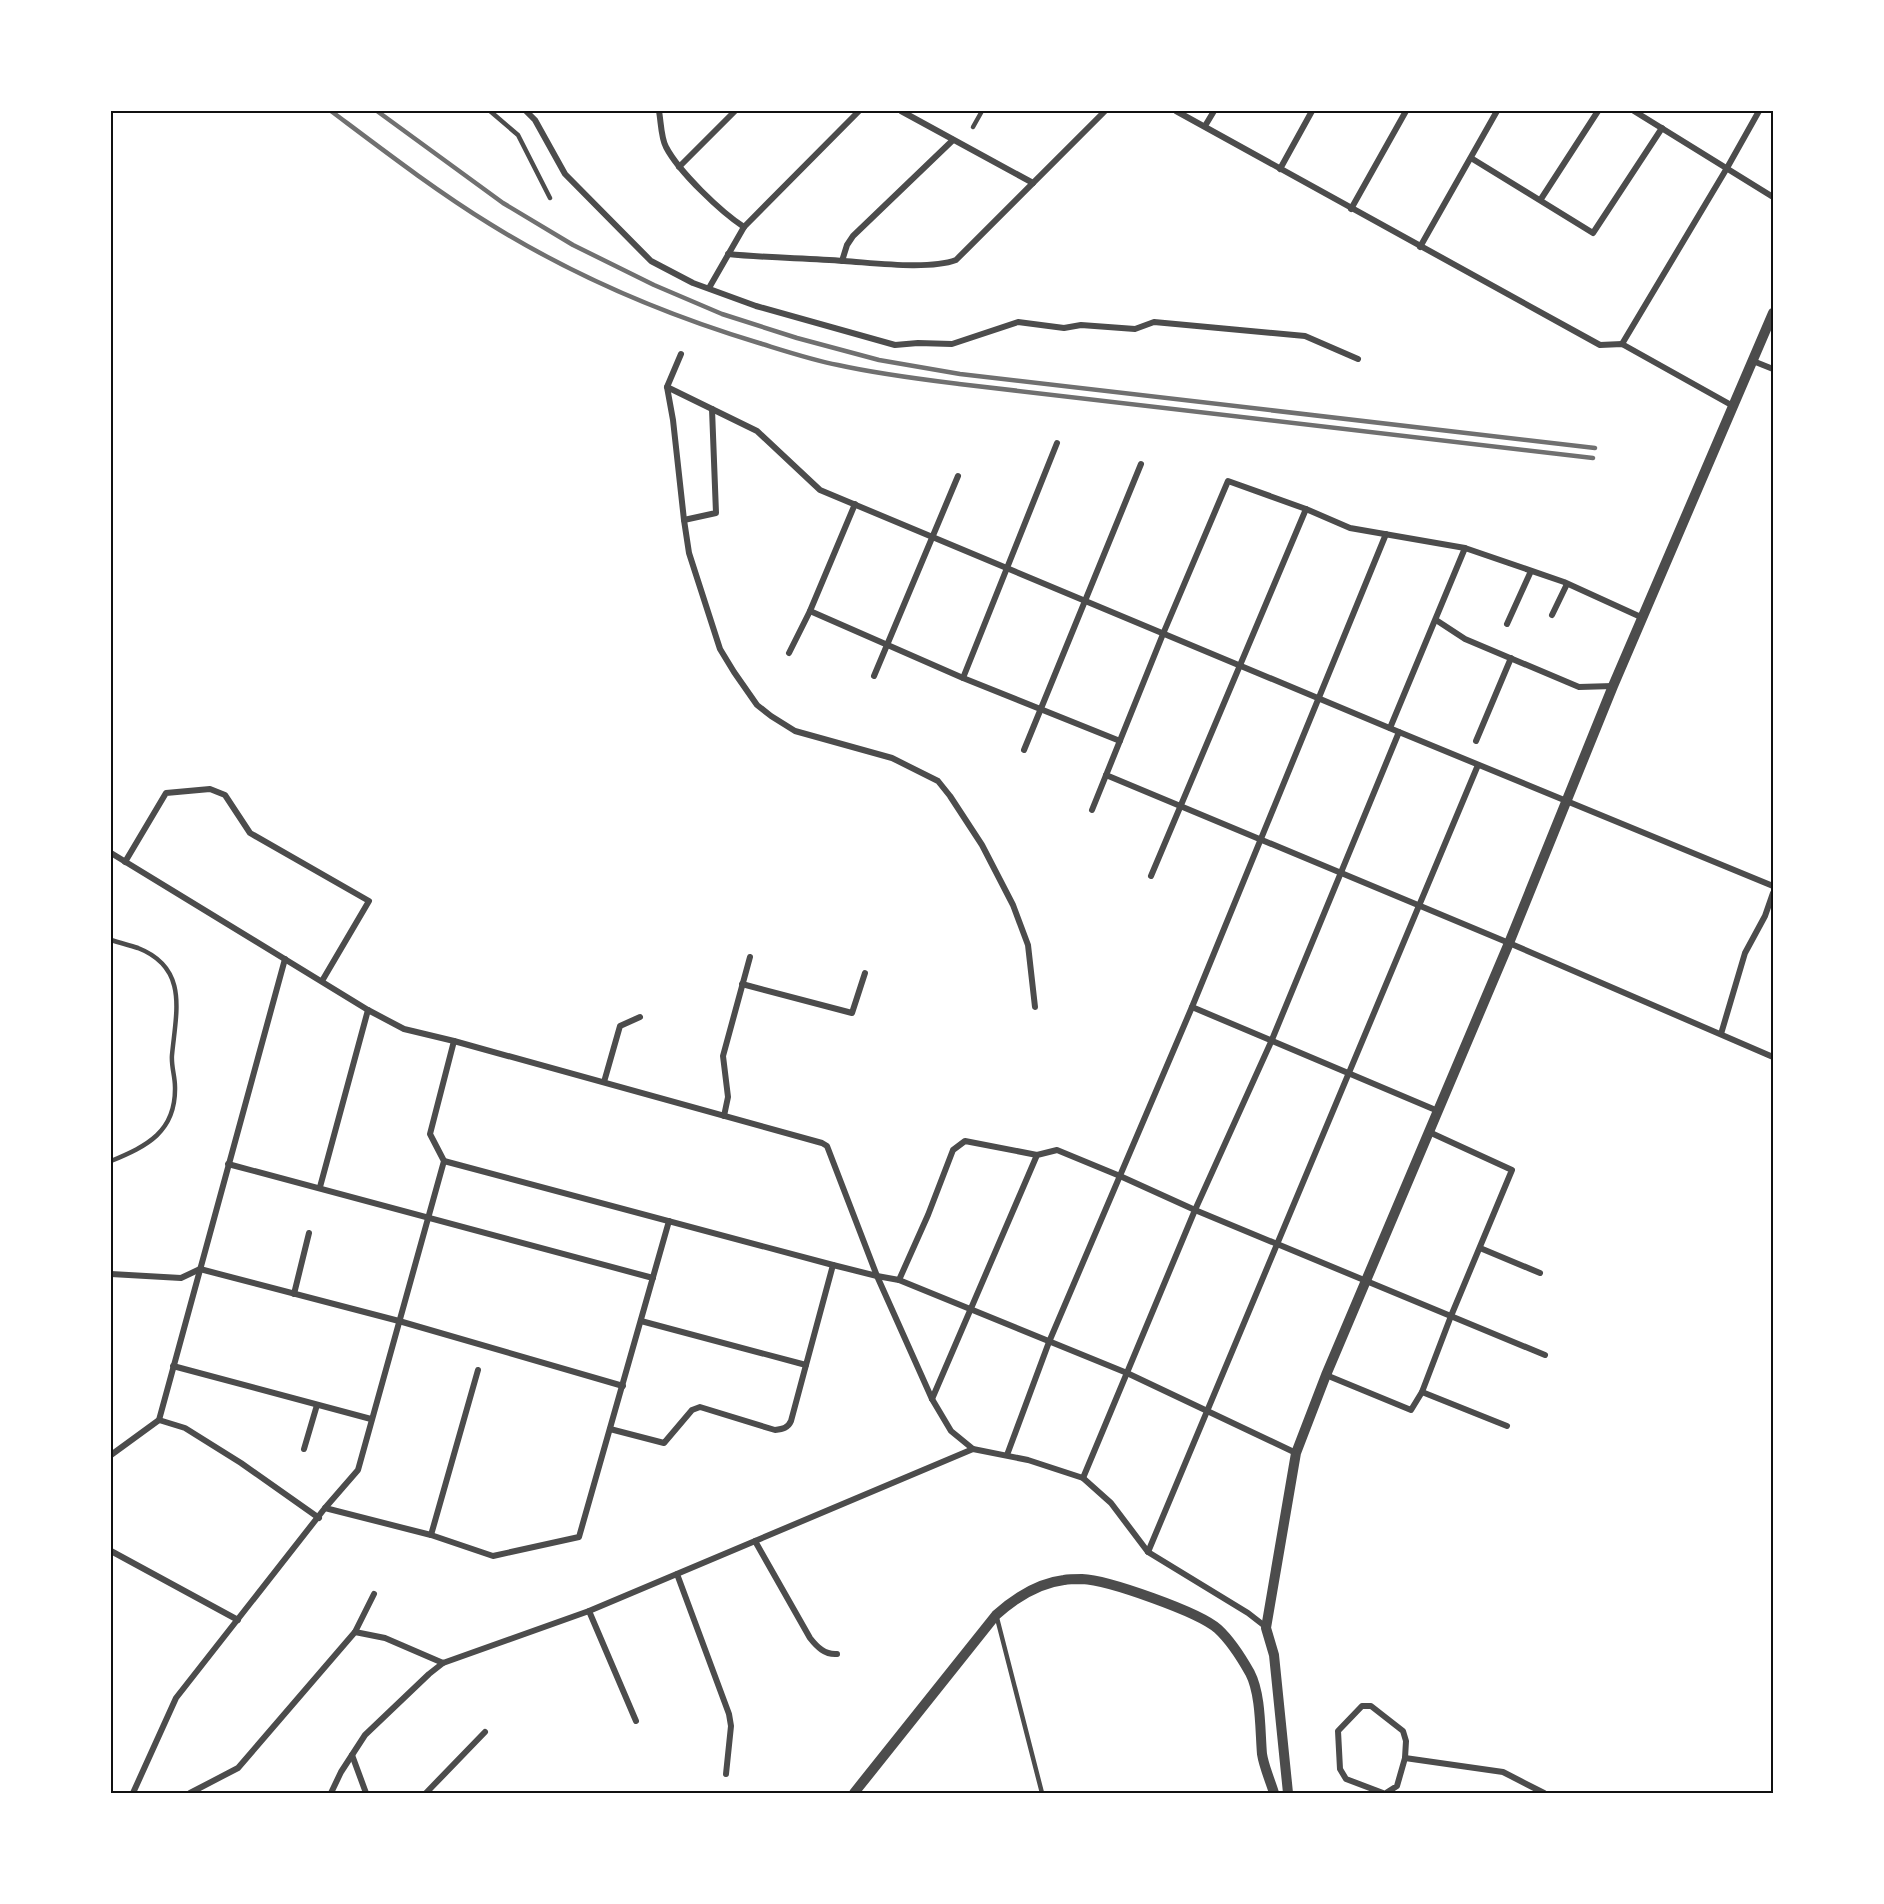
<svg xmlns="http://www.w3.org/2000/svg" width="1884" height="1904" font-family="'DejaVu Sans',sans-serif">
<style>
.lines{fill:none;stroke-linecap:round;stroke-linejoin:round}
.service{stroke:#4c4c4c;stroke-width:4.5}
.minor{stroke:#4c4c4c;stroke-width:6}
.tertiary{stroke:#4c4c4c;stroke-width:10}
.rail{stroke:#707070;stroke-width:4.5}
.neatline{fill:none;stroke:#111;stroke-width:2}
</style>
<rect width="100%" height="100%" fill="#fff"/>
<g class="lines">
<g class="service">
<path d="M490,111l28,24 32,63"/>
<path d="M973,127l9,-16"/>
<path d="M111,940c9,3 18,5 27,8 51,20 38,64 34,107 -1,11 3,21 3,32 1,45 -28,59 -64,74"/>
<path d="M997,1618l45,175"/>
</g>
<g class="minor">
<path d="M526,111l9,9 30,54 86,87 42,22 63,23 139,39 23,-2 34,1 66,-22 46,6 17,-3 54,4 19,-7 151,14 53,23"/>
<path d="M659,111c2,11 2,27 7,36 13,25 55,65 78,80"/>
<path d="M901,111l132,72"/>
<path d="M1176,111l424,234 22,-1 111,62"/>
<path d="M1634,111l139,86"/>
<path d="M1205,126l9,-15"/>
<path d="M1471,158l122,75 69,-105"/>
<path d="M679,167l56,-56"/>
<path d="M1280,169l32,-58"/>
<path d="M1541,199l57,-88"/>
<path d="M1351,209l55,-98"/>
<path d="M1420,247l77,-136"/>
<path d="M728,254c39,4 78,4 116,7 31,2 85,9 112,-1l149,-149"/>
<path d="M842,261l5,-16 6,-9 100,-96"/>
<path d="M709,288l35,-61 115,-116"/>
<path d="M1622,344l105,-176 32,-57"/>
<path d="M681,354l-14,33 6,33 11,100 5,33 31,96 14,23 23,33 14,11 24,15 97,27 46,23 12,15 32,49 31,60 15,40 7,62"/>
<path d="M1753,361l20,8"/>
<path d="M667,387l90,44 63,59 579,242 374,154"/>
<path d="M684,520l32,-7 -4,-104"/>
<path d="M810,611l153,67 157,63"/>
<path d="M1552,615l15,-31"/>
<path d="M1436,620l29,19 114,48 34,-1"/>
<path d="M1507,624l24,-53"/>
<path d="M789,653l21,-42 45,-107"/>
<path d="M874,676l84,-200"/>
<path d="M963,678l94,-235"/>
<path d="M1390,728l75,-180"/>
<path d="M1476,741l35,-83"/>
<path d="M1024,750l117,-286"/>
<path d="M1106,775l403,168 264,114"/>
<path d="M1092,810l71,-176 65,-153 78,28 44,19 115,20 99,34 79,36"/>
<path d="M111,853l257,157 36,19 50,12 368,102 5,3 50,130 55,123 19,32 22,18 55,11 55,18 28,25 37,49 100,61 18,14"/>
<path d="M125,862l41,-69 44,-4 15,6 25,38 119,68 -47,80"/>
<path d="M1151,876l155,-367"/>
<path d="M742,984l110,29 13,-40"/>
<path d="M1192,1007l246,104"/>
<path d="M1721,1034l24,-81 20,-37 8,-23"/>
<path d="M604,1082l16,-56 20,-9"/>
<path d="M724,1116l4,-19 -5,-41 27,-99"/>
<path d="M444,1161l389,104 44,11 22,4 228,93 169,80"/>
<path d="M228,1164l425,114"/>
<path d="M320,1187l48,-177"/>
<path d="M1480,1248l60,25"/>
<path d="M111,1274l70,4 19,-9 199,52 224,65"/>
<path d="M899,1280l29,-65 25,-65 12,-9 72,14"/>
<path d="M294,1294l15,-61"/>
<path d="M641,1321l165,44 27,-100"/>
<path d="M173,1366l198,53"/>
<path d="M1326,1375l85,35 11,-18 29,-76 61,-146 -83,-38"/>
<path d="M1422,1392l85,34"/>
<path d="M932,1399l105,-244 20,-5 63,26 75,34 350,145"/>
<path d="M159,1420l26,8 56,35 78,55"/>
<path d="M610,1429l54,14 28,-33 8,-3 75,23c8,-1 13,-2 16,-9l15,-56"/>
<path d="M304,1449l13,-44"/>
<path d="M111,1455l48,-35 126,-461"/>
<path d="M1007,1455l42,-113 143,-335 194,-473"/>
<path d="M1083,1478l112,-268 76,-168 128,-310"/>
<path d="M325,1508l106,27 62,21 86,-19 90,-316"/>
<path d="M431,1535l47,-165"/>
<path d="M755,1541l55,97c7,9 15,17 27,16"/>
<path d="M111,1551l127,69"/>
<path d="M1148,1552l330,-787"/>
<path d="M677,1574l52,140 2,12 -5,48"/>
<path d="M589,1611l47,110"/>
<path d="M355,1632l19,-38"/>
<path d="M352,1755l14,38"/>
<path d="M1405,1758l98,14 41,21"/>
<path d="M133,1793l43,-95 149,-190 33,-38 86,-309 -14,-27 24,-93"/>
<path d="M190,1793l48,-25 117,-136 30,6 58,25 146,-52 384,-162"/>
<path d="M331,1793l10,-21 24,-37 64,-61 14,-11"/>
<path d="M426,1793l59,-61"/>
<path d="M1383,1793l-37,-14 -6,-10 -2,-38 24,-25h9l32,25 3,10 -1,17 -8,28 -11,7"/>
</g>
<g class="tertiary">
<path d="M854,1793l142,-178c19,-17 42,-32 68,-35 5,-1 12,-1 18,-1 26,1 117,33 136,50 13,12 23,28 32,44 11,21 10,57 12,81 2,13 8,26 12,39"/>
<path d="M1288,1793l-14,-138 -8,-27 30,-175 30,-78 183,-432 104,-257 160,-373"/>
</g>
<g class="rail">
<path d="M331,111c52,39 104,79 159,113 84,52 176,91 269,119 26,8 53,17 79,22 40,9 81,14 121,19l634,74"/>
<path d="M377,111l126,92 70,42 81,40 68,29 75,24 82,22 81,14 635,74"/>
</g>
</g>
<rect width="1884" height="1904" fill="none" stroke="#ffffff" stroke-width="225"/>
<rect x="112" y="112" width="1660" height="1680" class="neatline"/>
</svg>
